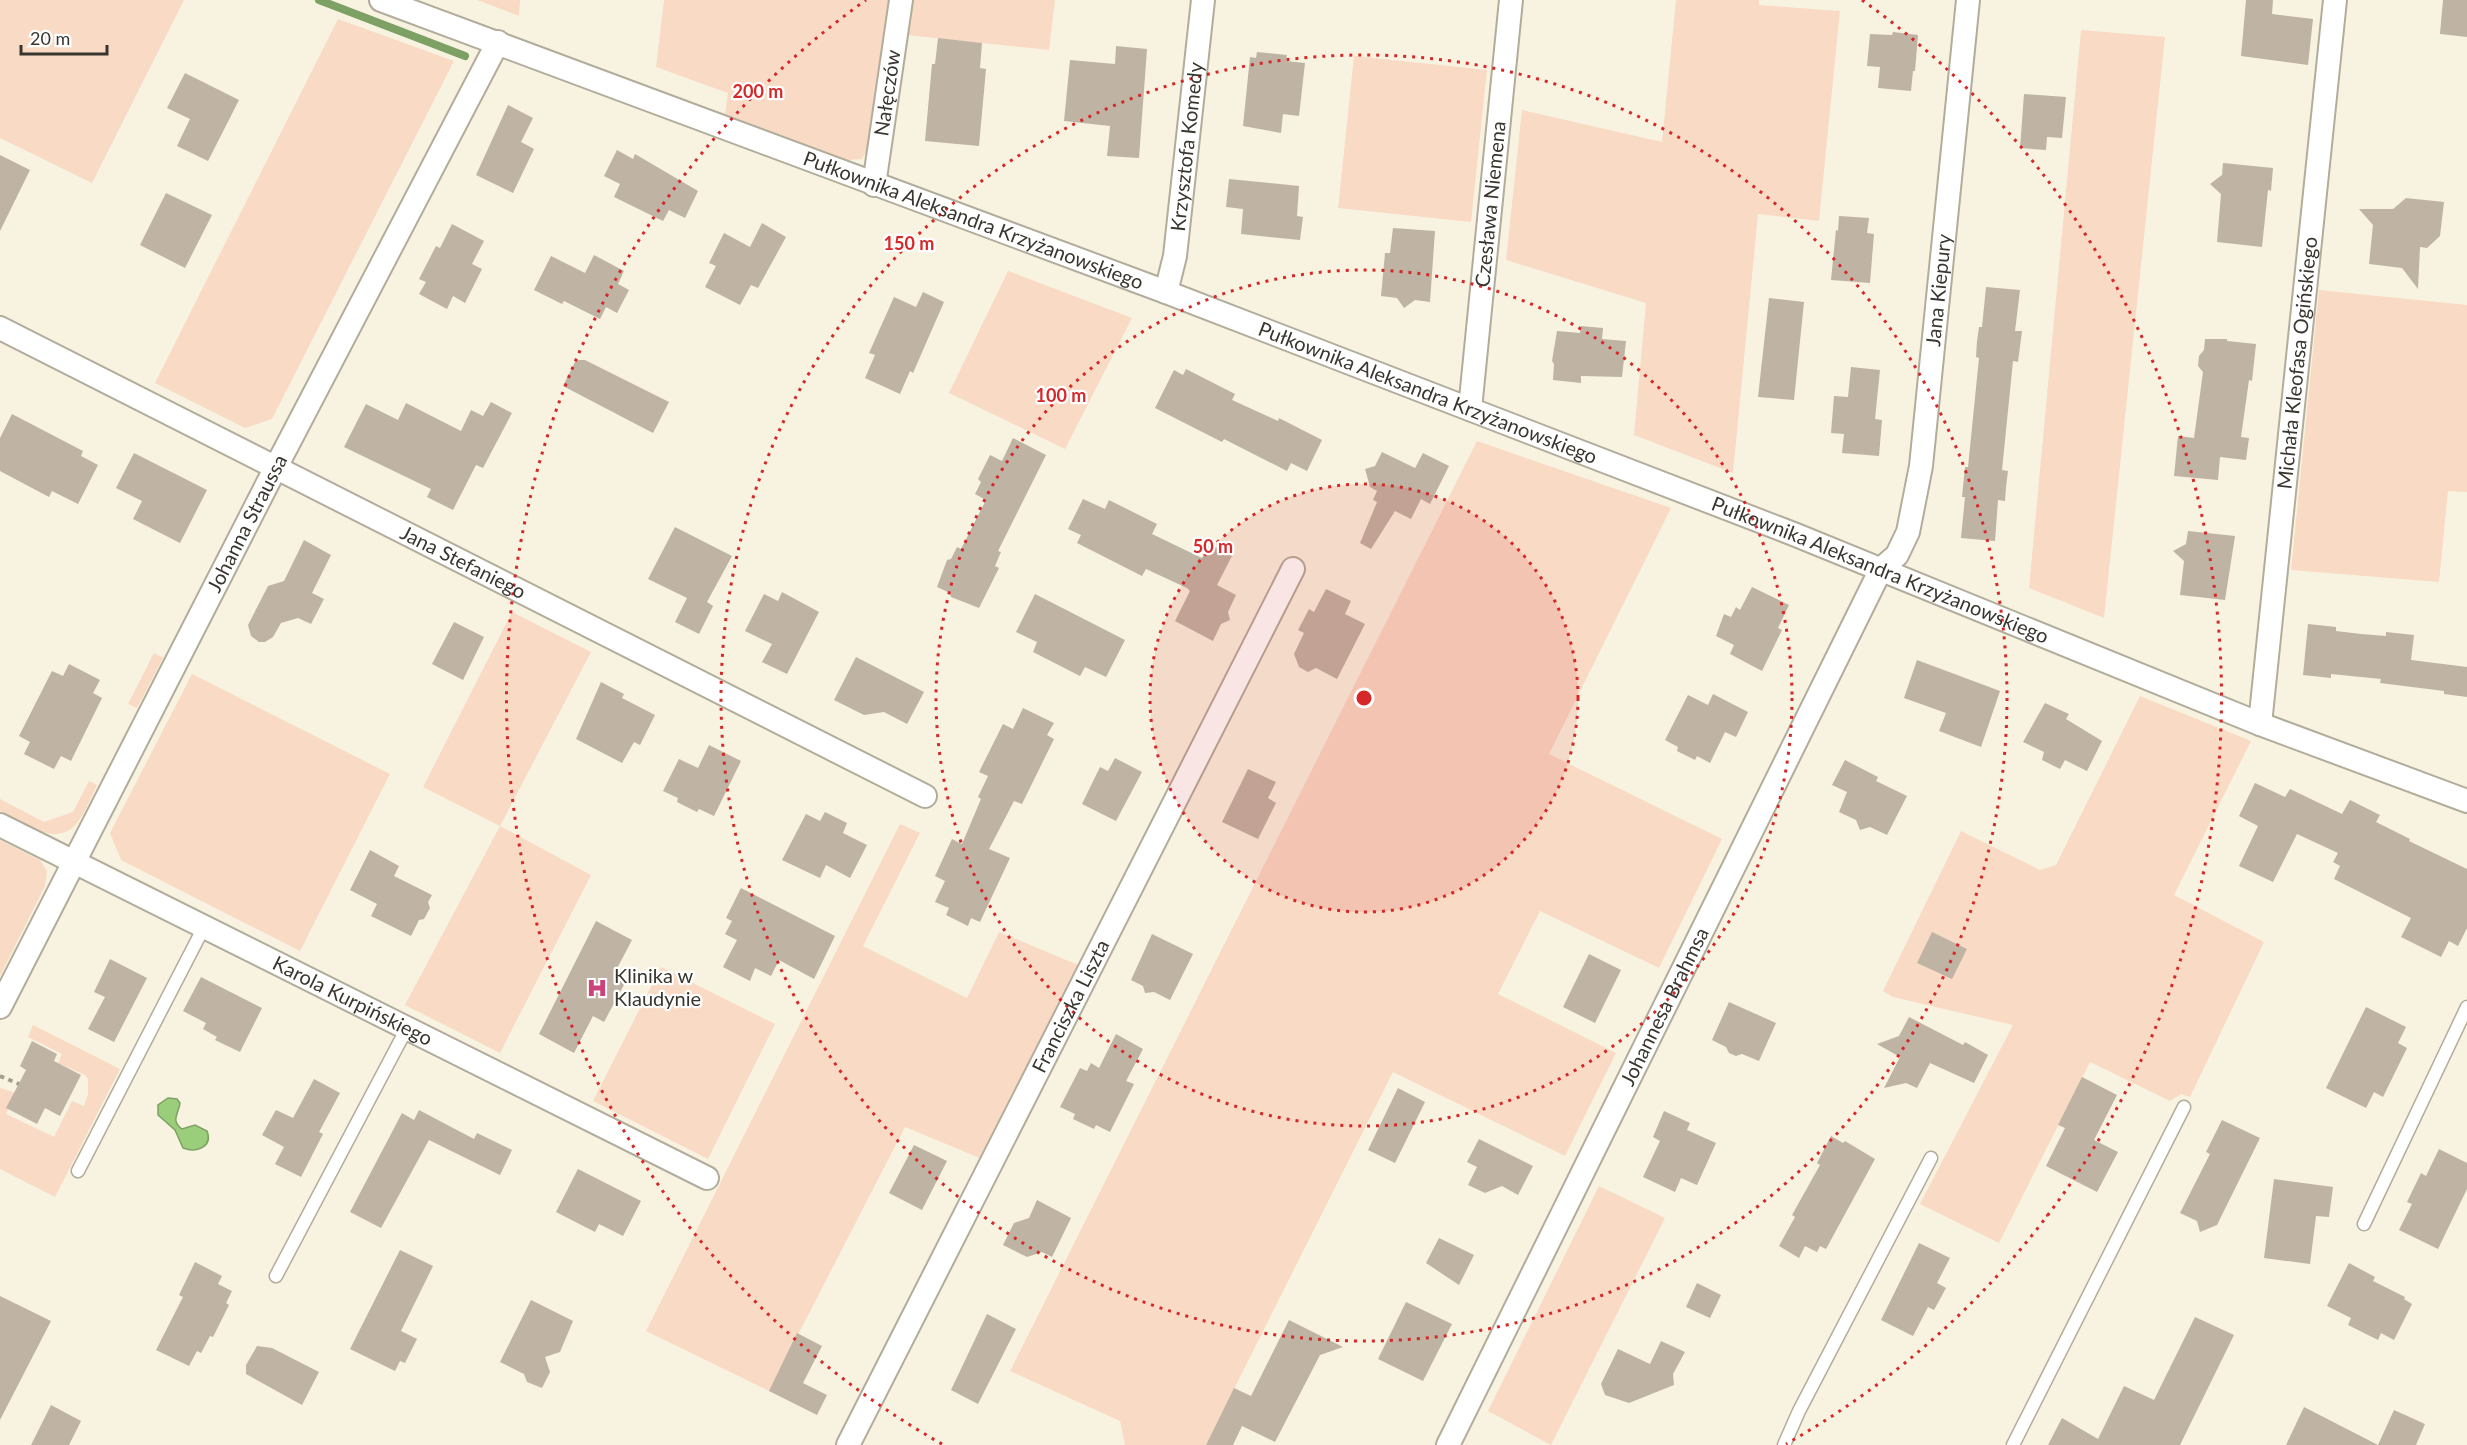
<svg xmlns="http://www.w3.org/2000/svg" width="2467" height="1445" font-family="Lato,sans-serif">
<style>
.green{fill:#f9dac5}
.water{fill:#9ace7a;stroke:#7da064;stroke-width:1.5}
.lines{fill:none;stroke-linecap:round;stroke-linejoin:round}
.stream{stroke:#7da064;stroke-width:8}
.building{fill:#bfb3a3}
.service-casing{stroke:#b2ad9b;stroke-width:15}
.minor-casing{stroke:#b2ad9b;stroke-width:26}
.path{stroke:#a29e91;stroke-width:4;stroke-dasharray:4.5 4.5;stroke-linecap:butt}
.service{stroke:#fff;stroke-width:12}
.minor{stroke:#fff;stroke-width:22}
.ring{fill:none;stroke:#d62828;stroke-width:3;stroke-dasharray:3 6}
.labels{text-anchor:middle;stroke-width:4.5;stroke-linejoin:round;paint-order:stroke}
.street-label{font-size:20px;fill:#38362f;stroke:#fff}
.poi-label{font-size:20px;fill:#38362f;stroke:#fff;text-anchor:start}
.centre{fill:#d62828;stroke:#fff;stroke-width:3}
.ring-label{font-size:18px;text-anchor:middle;font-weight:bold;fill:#d62828;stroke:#fff;stroke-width:4.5;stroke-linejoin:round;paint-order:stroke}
</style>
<rect width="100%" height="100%" fill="#f8f3e0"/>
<g class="green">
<path d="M0,0h184l-92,183 -92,-45z"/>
<path d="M477,0h43l-1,16z"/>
<path d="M664,0h229l-25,148 -6,11 -14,1 -123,-46 3,-21 -72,-26z"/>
<path d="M910,0h145l-6,50 -143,-15z"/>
<path d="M1676,0h83v5l81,6 -21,210 -61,-7 -25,259 -99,-38 12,-132 -140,-43 16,-150 140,32z"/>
<path d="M338,19l116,42 -182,358 -27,9 -90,-45z"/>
<path d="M2081,30l84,7 -61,581 -75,-30z"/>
<path d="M1354,56l133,14 -16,152 -133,-14z"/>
<path d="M1008,271l124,47 -67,131 -116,-56z"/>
<path d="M2319,290l148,15v187l-19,-1 -9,91 -148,-12z"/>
<path d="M1477,441l194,67 -122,246 173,85 -63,129 -119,-57 -42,83 118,59 -51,103 -172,-84 -187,373h-81l-5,-24 -110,-50z"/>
<path d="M512,612l79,40 -91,174 91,49 -91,178 -95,-48 95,-179 -77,-39z"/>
<path d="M154,653l9,5 -26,50 -9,-4z"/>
<path d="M192,674l198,100 -90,177 -179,-91 -11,-27z"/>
<path d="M2140,696l111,45 -77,154 90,47 -74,155 -9,-3 -11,7 -80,-39 -91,181 -79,-39 93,-179 -120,-28 -10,-6 78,-160 79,39 16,-5z"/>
<path d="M89,781l8,4c-6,12 -12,28 -20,38 -20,26 -56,-1 -77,-12v-12l44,23 29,-10z"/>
<path d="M900,824l20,9 -57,113 104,52 32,-66 79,33 -96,194 -77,-32 -136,264 -123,-60z"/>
<path d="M0,840l40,20 7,11 -2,15 -45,90z"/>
<path d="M661,967l114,57 -67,135 -115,-58z"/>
<path d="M33,1025l87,44 -65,128 -55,-28v-81l16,5 -10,21 48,23 18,-36 12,5 4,-12v-15l-3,-4 -27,-12 4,-9 -34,-17z"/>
<path d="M1599,1186l66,32 -114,227 -63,-34z"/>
</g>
<path class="water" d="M168,1098l9,1 3,4c-1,10 -10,18 2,26l13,-4 12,6c6,16 -10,22 -24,17l-8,-18 -17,-15v-10z"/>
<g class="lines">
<path class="stream" d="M319,0l146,56"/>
</g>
<g class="building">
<path d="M2246,0h27l-1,14 41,5 -5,46 -67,-9z"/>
<path d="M2443,0h24v37l-27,-3z"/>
<path d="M1893,32l25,3 -3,36h-2l-2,20 -33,-3 2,-21 -13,-1 3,-32 22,1z"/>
<path d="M938,38l44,5 -2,25 6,1 -7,77 -54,-5 7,-77h3z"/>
<path d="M1116,46l31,3 -8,109 -32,-2 3,-30 -46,-5 6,-61 45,4z"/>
<path d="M1257,52l30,3 -1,6 19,2 -6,53 -16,-2 -2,19 -38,-7 7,-69 6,1z"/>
<path d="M185,73l54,27 -31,61 -31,-15 13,-27 -23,-11z"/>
<path d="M2024,94l42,3 -4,41 -15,-1 -1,13 -26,-2z"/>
<path d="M508,105l25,13 -12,24 13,7 -21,44 -37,-18z"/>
<path d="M617,150l16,9 2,-5 63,37 -13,27 -16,-8 -6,11 -49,-24 6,-13 -16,-8z"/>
<path d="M0,155l30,15 -30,61z"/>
<path d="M2223,163l50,5 -2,23 -3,-1 -6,57 -45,-5 4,-48 -11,-10 12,-9z"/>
<path d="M1229,179l70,7 -2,30 6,1 -3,23 -59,-6 2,-25 -17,-2z"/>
<path d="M166,193l46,22 -27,53 -45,-23z"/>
<path d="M2406,198l38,4 -4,34 -13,12 -7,-1 -2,42 -16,-21 -33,-4 4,-39 -14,-16h34z"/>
<path d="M1839,216l30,2 -2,15 7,1 -4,49 -39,-3 5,-50 2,1z"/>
<path d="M762,223l24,14 -28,51 -7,-3 -11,20 -35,-18 11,-21 -7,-3 15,-30 26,14z"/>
<path d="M452,224l32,17 -12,23 10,5 -17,34 -12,-7 -6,13 -28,-15 7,-12 -7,-3 17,-33 4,2z"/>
<path d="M1393,228l42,3 -5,71 -15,-2 -11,8 -7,-10 -16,-2 4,-43h5z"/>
<path d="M594,255l30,16 -6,13 11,6 -12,23 -11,-6 -6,12 -36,-18 -2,3 -28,-14 17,-34 34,17z"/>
<path d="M1986,287l34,3 -5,41h7l-4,31 -5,-1 -11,109 6,1 -2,16 -1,14 -7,-1 -3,41 -34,-3 4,-41h-3l3,-30h3l11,-109 -3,-1 1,-16 2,-14h3z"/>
<path d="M923,292l21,10 -31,71 -3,-2 -10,23 -35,-16 10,-23 -6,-2 25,-56 22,10z"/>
<path d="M1769,298l35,4 -10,98 -36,-3z"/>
<path d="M1581,326l22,2 -1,11 24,2 -4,36 -41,-1v7l-28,-3 1,-16 -2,-3 5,-30 23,2z"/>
<path d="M2205,339h22v2l29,3 -4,37 -3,-1 -8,57 8,1 -3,22 -26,-3 -2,23 -44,-4 4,-40 16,2 9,-66 -5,-6 1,-10 5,-6z"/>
<path d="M576,360h9l84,42 -16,31 -90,-47z"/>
<path d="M1851,367l29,3 -5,49 7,1 -3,36 -37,-3 2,-19 -13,-1 3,-37 14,1z"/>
<path d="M1186,369l49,25 -3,6 46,21 1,-3 43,22 -15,31 -16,-8 -4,8 -63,-32 -2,3 -67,-34 19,-38 9,5z"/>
<path d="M491,402l21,11 -29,55 -7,-3 -23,45 -26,-13 4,-8 -87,-42 22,-43 32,16 8,-17 55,28 10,-21 12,6z"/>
<path d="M12,414l71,37 -2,5 17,9 -20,39 -26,-13 -3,6 -49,-26v-33z"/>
<path d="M1013,438l33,17 -48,96 3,1 -6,14 4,2 -20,40 -28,-11 -1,-4 -13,-6 10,-27 4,-1 6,-12 4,2 25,-49 -11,-6 6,-12 -3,-3 12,-24 12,6z"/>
<path d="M1382,452l33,16 8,-15 26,13 -19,38 -9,-5 -10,20 -16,-8 -24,38 -11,-6 17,-41 -4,-2 4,-9 -7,-4 -5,-18 10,-3z"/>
<path d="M134,453l73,37 -27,53 -47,-24 9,-18 -26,-13z"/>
<path d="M1083,499l22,10 4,-9 48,24 -5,10 50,24 7,-14 23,12 -15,29 19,10 -8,17 2,8 -9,4 -8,17 -38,-20 15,-30 -3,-3 -41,-19 -4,7 -65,-33 4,-8 -13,-6z"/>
<path d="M675,527l57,29 -25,46 6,4 -14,28 -24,-12 12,-24 -39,-19z"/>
<path d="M2188,531l47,5 -10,64 -45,-5 4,-34 -11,-10 13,-7z"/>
<path d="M304,540l27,15 -19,38 12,6 -13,25 -13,-6 -17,5 -8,14 -8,5h-6l-8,-6 -3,-11 20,-39 16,-5z"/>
<path d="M1752,587l37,18 -11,23 4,2 -20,41 -32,-17 4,-9 -18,-9 8,-22 7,3 5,-10 4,3z"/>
<path d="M1326,589l25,12 -6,13 20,10 -28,55 -21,-11 -8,4 -9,-5 -5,-13 10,-21 -6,-3 11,-21 5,3z"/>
<path d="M782,592l37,20 -32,62 -25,-12 10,-18 -27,-13 19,-37 14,7z"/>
<path d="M1035,594l90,46 -19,37 -21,-10 -5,9 -47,-24 4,-10 -21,-10z"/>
<path d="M454,622l30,15 -21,43 -31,-16z"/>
<path d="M2308,624l28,3v4l25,3 25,2v-4l28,3 -3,25 56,7v30l-23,-3v-3l-64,-8 1,-4 -50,-5v4l-28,-3z"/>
<path d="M856,657l68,35 -17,32 -23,-12 -20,3 -30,-15z"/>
<path d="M1917,660l83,31 -19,56 -42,-16 7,-18 -42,-15z"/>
<path d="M69,664l31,16 -7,13 9,5 -31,63 -10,-5 -7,13 -30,-15 6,-12 -11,-6 33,-65 11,5z"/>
<path d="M601,682l23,12 -2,4 33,17 -15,30 -6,-3 -12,21 -46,-24z"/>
<path d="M1713,694l35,18 -12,25 -11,-5 -15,31 -13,-7 -2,4 -18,-9 1,-4 -13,-7 23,-45 20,10z"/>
<path d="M2045,703l24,11 -3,5 36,22 -15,30 -22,-11 -5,9 -18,-9 2,-8 -21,-10z"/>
<path d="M1023,708l31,15 -7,12 7,4 -32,65 -8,-3 -25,48 21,9 -30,64 -9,-4 -3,8 -22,-11 3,-7 -14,-6 10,-21 -10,-5 17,-37 10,5 19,-45 -3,-2 10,-21 -9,-4 24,-48 10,5z"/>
<path d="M709,745l32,16 -27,55 -15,-7 -2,3 -20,-10 1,-4 -15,-7 16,-32 19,9z"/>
<path d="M1115,758l27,14 -26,49 -34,-17 18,-37 8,4z"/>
<path d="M1845,760l33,17 -2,4 31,15 -20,39 -17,-8 -10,3 -4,-10 -17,-8 8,-20 -15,-7z"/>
<path d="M1248,769l28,13 -8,16 8,5 -18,36 -36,-17z"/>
<path d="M2255,783l30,14 5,-8 52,25 8,-14 30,15 -4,7 34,17 -1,2 58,28v59l-9,18 -9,-5 -8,16 -40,-20 10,-19 -77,-39 6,-13 -7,-4 5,-9 -41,-19 -24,48 -34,-16 19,-40 -19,-10z"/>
<path d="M825,812l22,11 -4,10 24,12 -17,33 -24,-13 -6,13 -38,-18 24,-46 14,7z"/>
<path d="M370,850l29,16 -5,10 38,19 -4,7 2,6 -6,11 -5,1 -8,16 -40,-20 6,-12 -27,-14z"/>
<path d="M741,888l94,48 -21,43 -35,-19 -8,16 -16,-8 -5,13 -27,-14 14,-27 -12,-6 7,-13 -6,-3z"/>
<path d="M596,921l36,19 -18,34 12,7 -22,41 -11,-6 -19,37 -35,-19z"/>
<path d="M1932,932l35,17 -15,30 -35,-16z"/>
<path d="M1152,934l41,20 -23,46 -16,-8 -9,1 -2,-7 -12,-6z"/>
<path d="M1589,954l32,16 -26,53 -32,-16z"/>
<path d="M110,959l37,19 -33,64 -26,-13 17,-32 -11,-5z"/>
<path d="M201,977l61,31 -22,44 -25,-12 2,-3 -14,-8 3,-6 -23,-12z"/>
<path d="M1729,1002l47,21 -17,38 -17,-7 -6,2 -7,-3 -3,-6 -14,-7z"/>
<path d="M2366,1007l40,20 -8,16 9,5 -24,49 -9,-5 -8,16 -40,-20z"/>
<path d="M1909,1017l54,28 2,-3 23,13 -14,28 -44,-20 -13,25 -11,-5 -22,5 16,-31 -23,-13 22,-8z"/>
<path d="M1116,1034l27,15 -17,32 8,3 -24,48 -14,-7 -2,4 -21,-10 2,-5 -15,-7 20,-39 7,3 4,-8 8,5z"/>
<path d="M32,1041l25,13 -3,7 27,14 -21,41 -15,-8 -8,16 -31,-16 20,-38 -6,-4z"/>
<path d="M2082,1077l35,18 -23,45 24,12 -21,40 -51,-26 19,-38 -7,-3z"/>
<path d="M314,1079l26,14 -21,39 4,2 -22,43 -26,-13 9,-17 -22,-12 14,-25 17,8z"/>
<path d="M1398,1088l27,14 -30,61 -27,-13z"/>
<path d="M419,1110l55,29 3,-6 35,17 -12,25 -71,-35 -48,88 -31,-16 52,-99 12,7z"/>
<path d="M1664,1111l26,12 -3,7 29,13 -19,42 -16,-7 -6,14 -32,-15 17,-36 -7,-4z"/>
<path d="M2222,1120l38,18 -43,87 -17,7 -3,-11 -17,-8 30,-59 -4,-2z"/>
<path d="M1831,1136l12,7 2,-2 30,18 -49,90 -6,-3 -3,6 -12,-6 -6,12 -20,-12 16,-29 -3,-2 28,-50 -3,-2z"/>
<path d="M1479,1139l54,27 -15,29 -16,-9 -17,7 -17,-8 9,-18 -10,-5z"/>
<path d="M914,1145l33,16 -25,49 -33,-17z"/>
<path d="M2439,1149l28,14v26l-29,60 -39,-19 13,-26 -5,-2 14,-29 5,3z"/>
<path d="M578,1169l63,32 -18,35 -24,-12 -4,8 -39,-20z"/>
<path d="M2274,1179l59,8 -4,30 -13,-1 -6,48 -46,-6z"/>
<path d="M1037,1200l34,18 -19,39 -10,-5 -15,5 -24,-12 11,-22 15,-5z"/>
<path d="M1439,1238l35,17 -15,30 -33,-22z"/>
<path d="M1919,1243l31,15 -13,25 9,5 -12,22 -6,-3 -15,29 -32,-16z"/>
<path d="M400,1250l33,16 -32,65 16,8 -12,24 -5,-2 -5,10 -45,-22z"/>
<path d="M195,1262l27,14 -4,8 14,7 -6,12 3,2 -16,32 -3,-1 -9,17 -4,-2 -8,15 -33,-16 27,-53 -4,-2z"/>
<path d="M2349,1263l26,14 -2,4 32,16 -1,2 8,5 -18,36 -13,-7 -3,7 -30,-15 3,-7 -24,-12z"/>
<path d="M1697,1283l24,12 -11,23 -24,-11z"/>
<path d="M0,1296l51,25 -51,99z"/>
<path d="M531,1300l42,21 -13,31 -15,5 5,15 -8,16 -15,-6 -3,-8 -24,-12z"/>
<path d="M1406,1302l46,22 -29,57 -45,-22z"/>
<path d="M987,1314l29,15 -38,75 -27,-14z"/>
<path d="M2195,1317l39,18 -54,110h-132l14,-27 36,21 26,-53 30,14z"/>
<path d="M1289,1320l54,27 -23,8 -45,87 -33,-16 -9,19h-27l28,-57 17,8z"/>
<path d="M797,1333l25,13 -19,37 24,12 -10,20 -48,-24z"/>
<path d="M1661,1341l24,11 -12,22 1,11 -45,18 -24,-8 -4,-11 17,-35 32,15z"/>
<path d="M257,1346l15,2 47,24 -17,33 -56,-31v-9z"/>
<path d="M51,1405l30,16 -12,24h-38z"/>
<path d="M2304,1407l74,38 16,-35 31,14 -9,21h-130z"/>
</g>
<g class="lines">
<g class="service-casing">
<g id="service">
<path d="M78,1171l126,-244"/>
<path d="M2364,1224l103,-217"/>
<path d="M276,1276l131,-248"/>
<path d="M1784,1445l15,-34 132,-253"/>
<path d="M2013,1445l171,-338"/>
</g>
</g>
<g class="minor-casing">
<g id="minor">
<path id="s1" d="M381,0l785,292 630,243 464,189 207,77"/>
<path id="s2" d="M874,185l27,-185"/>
<path id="s3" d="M1166,292l9,-36 28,-256"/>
<path id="s4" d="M0,328l925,468"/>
<path id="s5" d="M1470,409l41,-409"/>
<path id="s6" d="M2260,724l75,-724"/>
<path id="s7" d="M0,825l707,353"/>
<path id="s8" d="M0,1007l276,-540 222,-425"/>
<path id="s9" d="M848,1445l445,-876"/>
<path id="s10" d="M1448,1445l433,-876 16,-14 11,-23 13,-66 47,-466"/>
</g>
</g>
<path class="path" d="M0,1076l19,8"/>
<use href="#service" class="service"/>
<use href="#minor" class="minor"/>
</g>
<circle cx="1364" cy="698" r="214" fill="#d62828" fill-opacity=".12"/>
<g class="ring">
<circle cx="1364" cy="698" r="214"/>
<circle cx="1364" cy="698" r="428"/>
<circle cx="1364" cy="698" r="643"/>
<path d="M942 1444A857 857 0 0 1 866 0M1862 0A857 857 0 0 1 1786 1444"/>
</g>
<defs>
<g id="hospital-bare" transform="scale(1.62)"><path d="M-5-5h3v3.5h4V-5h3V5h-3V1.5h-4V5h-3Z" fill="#cc437b" stroke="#fff" stroke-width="2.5" paint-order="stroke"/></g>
</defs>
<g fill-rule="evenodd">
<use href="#hospital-bare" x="597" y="988"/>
</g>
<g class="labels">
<g class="street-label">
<text dy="7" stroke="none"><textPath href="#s2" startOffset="93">Nałęczów</textPath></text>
<text dy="7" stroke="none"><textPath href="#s3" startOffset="147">Krzysztofa Komedy</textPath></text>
<text dy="7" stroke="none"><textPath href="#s5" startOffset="206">Czesława Niemena</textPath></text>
<text dy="7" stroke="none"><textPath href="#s1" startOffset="632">Pułkownika Aleksandra Krzyżanowskiego</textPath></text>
<text dy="7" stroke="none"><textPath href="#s10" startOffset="1268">Jana Kiepury</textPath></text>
<text dy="7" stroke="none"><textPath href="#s6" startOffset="363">Michała Kleofasa Ogińskiego</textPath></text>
<text dy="7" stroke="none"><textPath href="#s1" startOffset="1118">Pułkownika Aleksandra Krzyżanowskiego</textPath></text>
<text dy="7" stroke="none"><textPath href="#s8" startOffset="543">Johanna Straussa</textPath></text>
<text dy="7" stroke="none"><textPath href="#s4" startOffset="519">Jana Stefaniego</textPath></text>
<text dy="7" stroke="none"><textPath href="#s1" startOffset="1604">Pułkownika Aleksandra Krzyżanowskiego</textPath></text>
<text dy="7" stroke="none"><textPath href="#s7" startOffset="394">Karola Kurpińskiego</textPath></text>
<text dy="7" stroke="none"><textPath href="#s9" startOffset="492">Franciszka Liszta</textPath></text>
<text dy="7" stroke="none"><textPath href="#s10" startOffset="489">Johannesa Brahmsa</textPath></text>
</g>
<g class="poi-label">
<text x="614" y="983">Klinika w<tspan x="614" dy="23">Klaudynie</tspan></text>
</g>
</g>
<circle cx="1364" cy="698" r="9" class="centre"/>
<g class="ring-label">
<text x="758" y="98">200 m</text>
<text x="909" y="250">150 m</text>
<text x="1061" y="402">100 m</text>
<text x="1213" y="553">50 m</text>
</g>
<path d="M21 45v9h86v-9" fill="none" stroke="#38362f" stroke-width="3"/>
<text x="30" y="45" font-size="18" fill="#38362f" stroke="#ffffff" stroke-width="4.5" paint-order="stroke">20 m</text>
</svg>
